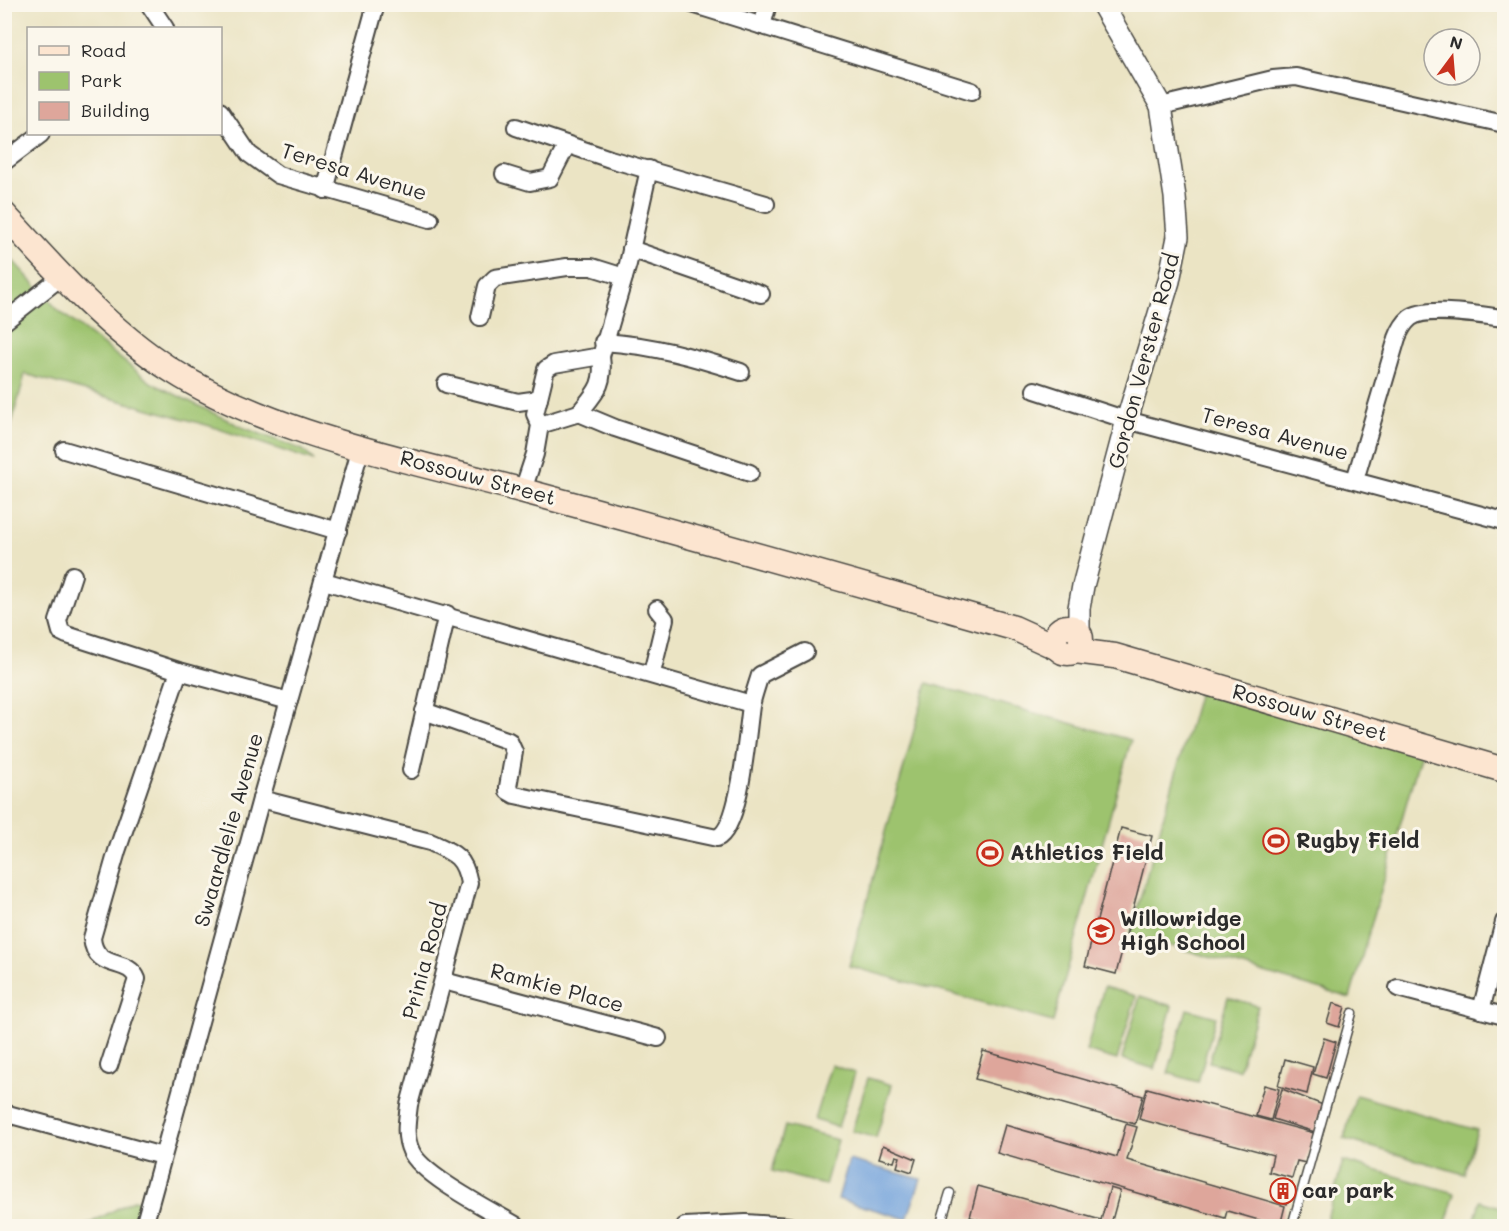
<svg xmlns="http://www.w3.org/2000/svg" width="1509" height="1231" font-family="Mali,sans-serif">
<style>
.green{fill:#9dc36e;stroke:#64774c;stroke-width:1.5}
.water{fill:#71a1db;stroke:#4e6683;stroke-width:1.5}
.building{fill:#dea69b}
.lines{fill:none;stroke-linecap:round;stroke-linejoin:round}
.service-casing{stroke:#484742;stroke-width:11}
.minor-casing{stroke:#484742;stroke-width:20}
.tertiary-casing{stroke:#484742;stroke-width:24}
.secondary-casing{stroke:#484742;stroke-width:27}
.service{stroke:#fff;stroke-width:8}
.minor{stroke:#fff;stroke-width:16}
.tertiary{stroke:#fff;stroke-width:21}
.secondary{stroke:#fce5d0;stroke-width:24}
.labels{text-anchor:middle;stroke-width:6;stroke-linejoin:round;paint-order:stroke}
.street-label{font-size:21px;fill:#2b2b2b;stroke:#fbf7ec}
.poi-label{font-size:21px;font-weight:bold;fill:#2b2b2b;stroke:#fbf7ec;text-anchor:start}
</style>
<rect width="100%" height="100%" fill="#fbf7ec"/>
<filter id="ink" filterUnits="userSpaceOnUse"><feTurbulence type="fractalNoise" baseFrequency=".0167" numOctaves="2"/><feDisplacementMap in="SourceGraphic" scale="12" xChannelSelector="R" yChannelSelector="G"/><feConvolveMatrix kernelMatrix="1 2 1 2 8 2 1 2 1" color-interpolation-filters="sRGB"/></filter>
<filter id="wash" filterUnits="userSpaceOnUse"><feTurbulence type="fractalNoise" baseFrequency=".008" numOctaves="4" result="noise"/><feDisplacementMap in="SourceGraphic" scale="24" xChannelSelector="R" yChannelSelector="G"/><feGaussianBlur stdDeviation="1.35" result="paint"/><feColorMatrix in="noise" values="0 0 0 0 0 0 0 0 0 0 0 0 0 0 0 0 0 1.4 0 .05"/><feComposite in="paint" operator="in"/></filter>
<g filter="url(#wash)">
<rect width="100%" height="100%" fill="#ebe4c4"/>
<g class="green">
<path d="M5,252l53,58 94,73 90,44 61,23 11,11 -104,-35 -185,-52 -20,75z"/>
<path d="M927,683l204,57 -78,282 -204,-56z"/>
<path d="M1201,685l221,64 -72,249 -220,-64z"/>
<path d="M1104,987l32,9 -19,64 -31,-9z"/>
<path d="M1140,996l32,10 -17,63 -33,-10z"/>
<path d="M1228,997l30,9 -19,64 -30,-8z"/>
<path d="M1187,1009l29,8 -18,65 -30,-9z"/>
<path d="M831,1065l24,8 -17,54 -24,-7z"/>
<path d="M868,1078l24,7 -16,53 -24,-7z"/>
<path d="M1356,1095l121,35 -13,44 -120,-35z"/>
<path d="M785,1126l53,14 -13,45 -53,-14z"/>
<path d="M1343,1161l112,32 -10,33h-120z"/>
<path d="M133,1200l10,2 -7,24h-51z"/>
<path d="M1480,1201l24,7v18h-31z"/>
</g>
<path class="water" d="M849,1160l72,19 -14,40 -69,-20z"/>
<g id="blocks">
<g class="building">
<path d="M1121,828l31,8 -36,138 -31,-8z"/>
<path d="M1333,1003l12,4 -6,20 -12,-4z"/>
<path d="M1324,1038l12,4 -10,36 -13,-4z"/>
<path d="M983,1051l160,45 -8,28 -160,-45z"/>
<path d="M1285,1059l28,8 -6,27 -29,-8z"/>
<path d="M1264,1085l15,4 -8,31 -15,-4z"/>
<path d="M1147,1088l167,45 -8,30 -9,-2 -5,17 -23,-6 4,-17 -134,-36z"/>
<path d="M1282,1089l41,16 -8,27 -42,-13z"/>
<path d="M1126,1124l11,3 -10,33 158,46 -5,20 -53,-15 -2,7 -228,-65 8,-28 112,32z"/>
<path d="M883,1145l33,14 -4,13 -15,-5 3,-10 -4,-1 -2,6 -15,-4z"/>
<path d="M1280,1180l12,3 -5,21 -13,-5z"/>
<path d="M978,1186l123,34 9,-32 10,3 -9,33 8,2h-120l-29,-9z"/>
<path d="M1218,1221l18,5h-20z"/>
</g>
</g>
</g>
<g filter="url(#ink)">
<use href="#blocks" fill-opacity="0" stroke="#484742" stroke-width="1.5"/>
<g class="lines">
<g class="service-casing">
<g id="service">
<path d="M940,1226l10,-33"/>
<path d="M1292,1226l60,-213"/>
</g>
</g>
<g class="minor-casing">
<g id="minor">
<path d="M149,4l16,24"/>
<path d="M692,4l280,87"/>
<path d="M762,26l6,-22"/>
<path d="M1161,106l112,-27 23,-2 208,47"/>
<path d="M220,111l29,43 29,21 152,44"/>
<path d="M516,127l94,32 156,45"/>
<path d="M4,162l37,-28"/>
<path d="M504,174l26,8 20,-4 17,-33"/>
<path d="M325,190l51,-186"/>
<path d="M631,249l130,45"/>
<path d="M480,317l7,-31 8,-8 72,-11h25l32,10"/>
<path d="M4,322l57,-45"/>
<path d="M603,342c49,3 92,15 138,30"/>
<path d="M446,384l72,18 21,-3"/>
<path d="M1035,390l92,30 377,101"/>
<path d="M579,413c17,-21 26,-28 22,-57"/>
<path d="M540,425l39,-12 36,15 135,45"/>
<path d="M64,450l274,81"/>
<path d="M1355,480l42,-142c3,-8 7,-15 13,-20 16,-13 73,-2 94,0"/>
<path d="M523,490l12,-36 5,-29 -5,-11 11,-45 8,-5 47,-8 27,-92 21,-95"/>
<path d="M73,575l-15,46 3,11 6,3 112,36 110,30"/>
<path d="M324,581l427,123"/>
<path d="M652,673l13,-54 -8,-10"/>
<path d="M424,711l85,30 5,11 -6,35v4l7,4 202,43c24,-11 30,-106 34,-132 2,-10 6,-21 9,-31l45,-23"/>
<path d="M411,770l36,-156"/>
<path d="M261,799l169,43c24,11 34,14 39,41l-60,222c-2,16 -5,31 2,46 11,25 81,60 106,75"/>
<path d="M444,981l214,57"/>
<path d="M1398,988l106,28"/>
<path d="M1481,1010l23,-88"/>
<path d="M109,1066l28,-87c-8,-22 -42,-7 -45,-41l25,-87 62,-180"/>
<path d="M4,1113l158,43"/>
<path d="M144,1226l117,-427 100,-352"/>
<path d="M685,1226l61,-3 43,3"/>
</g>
</g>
<g class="tertiary-casing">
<path id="tertiary" d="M1079,635v-27l4,-22 44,-166 42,-139 9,-44 -3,-40 -14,-91 -59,-102"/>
</g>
<g class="secondary-casing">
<g id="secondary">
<path d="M4,214c51,56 103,115 167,156 103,66 237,89 353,121 164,44 327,91 490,137l44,20"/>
<circle cx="1068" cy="640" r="13"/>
<path d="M1075,651l40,5 389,114"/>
</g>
</g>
<use href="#service" class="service"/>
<use href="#minor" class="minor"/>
<use href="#tertiary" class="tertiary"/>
<use href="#secondary" class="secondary"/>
</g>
</g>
<defs>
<g id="stadium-ring" transform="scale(1.35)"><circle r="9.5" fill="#fbf7ec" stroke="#c8321e" stroke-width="1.5"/><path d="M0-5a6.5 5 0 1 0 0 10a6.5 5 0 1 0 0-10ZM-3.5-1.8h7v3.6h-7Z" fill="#c8321e"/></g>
<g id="school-ring" transform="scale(1.35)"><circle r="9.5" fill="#fbf7ec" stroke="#c8321e" stroke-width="1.5"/><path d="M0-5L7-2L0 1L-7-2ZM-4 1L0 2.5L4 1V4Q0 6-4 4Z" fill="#c8321e"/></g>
<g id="building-ring" transform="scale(1.35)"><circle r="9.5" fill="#fbf7ec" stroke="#c8321e" stroke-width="1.5"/><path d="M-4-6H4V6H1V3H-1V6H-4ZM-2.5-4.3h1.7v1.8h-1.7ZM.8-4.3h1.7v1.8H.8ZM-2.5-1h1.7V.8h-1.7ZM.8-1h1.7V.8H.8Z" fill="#c8321e"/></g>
</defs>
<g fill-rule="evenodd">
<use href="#stadium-ring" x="1276" y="841"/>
<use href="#stadium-ring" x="990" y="853"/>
<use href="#school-ring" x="1101" y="931"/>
<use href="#building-ring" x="1283" y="1191"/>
</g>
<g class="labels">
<g class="street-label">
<text transform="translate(354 172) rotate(17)" y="7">Teresa Avenue</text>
<text transform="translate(1144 361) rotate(-75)" y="7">Gordon Verster Road</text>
<text transform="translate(1275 434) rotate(15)" y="7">Teresa Avenue</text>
<text transform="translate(478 478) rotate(15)" y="7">Rossouw Street</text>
<text transform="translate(1310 713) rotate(16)" y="7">Rossouw Street</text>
<text transform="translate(229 830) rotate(-74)" y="7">Swaardlelie Avenue</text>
<text transform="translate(425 961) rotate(-75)" y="7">Prinia Road</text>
<text transform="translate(557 988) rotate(15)" y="7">Ramkie Place</text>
</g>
<g class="poi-label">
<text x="1296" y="848">Rugby Field</text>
<text x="1010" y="860">Athletics Field</text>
<text x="1120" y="926">Willowridge<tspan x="1120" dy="24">High School</tspan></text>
<text x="1302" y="1198">car park</text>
</g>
</g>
<rect width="1509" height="1231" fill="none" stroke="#fbf7ec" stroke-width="24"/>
<rect x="27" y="27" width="195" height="108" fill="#fbf7ec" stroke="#a8a59f" stroke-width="1.5"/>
<rect x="39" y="46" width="30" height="9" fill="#fce5d0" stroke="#a8a59f" stroke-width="1.5"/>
<text x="81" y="57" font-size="18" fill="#2b2b2b">Road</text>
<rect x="39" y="72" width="30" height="18" fill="#9dc36e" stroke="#a8a59f" stroke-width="1.5"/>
<text x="81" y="87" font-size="18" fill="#2b2b2b">Park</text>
<rect x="39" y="102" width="30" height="18" fill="#dea69b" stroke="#a8a59f" stroke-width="1.5"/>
<text x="81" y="117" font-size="18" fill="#2b2b2b">Building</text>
<g transform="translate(1452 57) rotate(16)"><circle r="28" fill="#fbf7ec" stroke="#a8a59f" stroke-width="1.5"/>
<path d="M0-4.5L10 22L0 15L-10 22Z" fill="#c8321e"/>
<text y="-9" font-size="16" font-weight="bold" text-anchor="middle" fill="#2b2b2b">N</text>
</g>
</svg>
